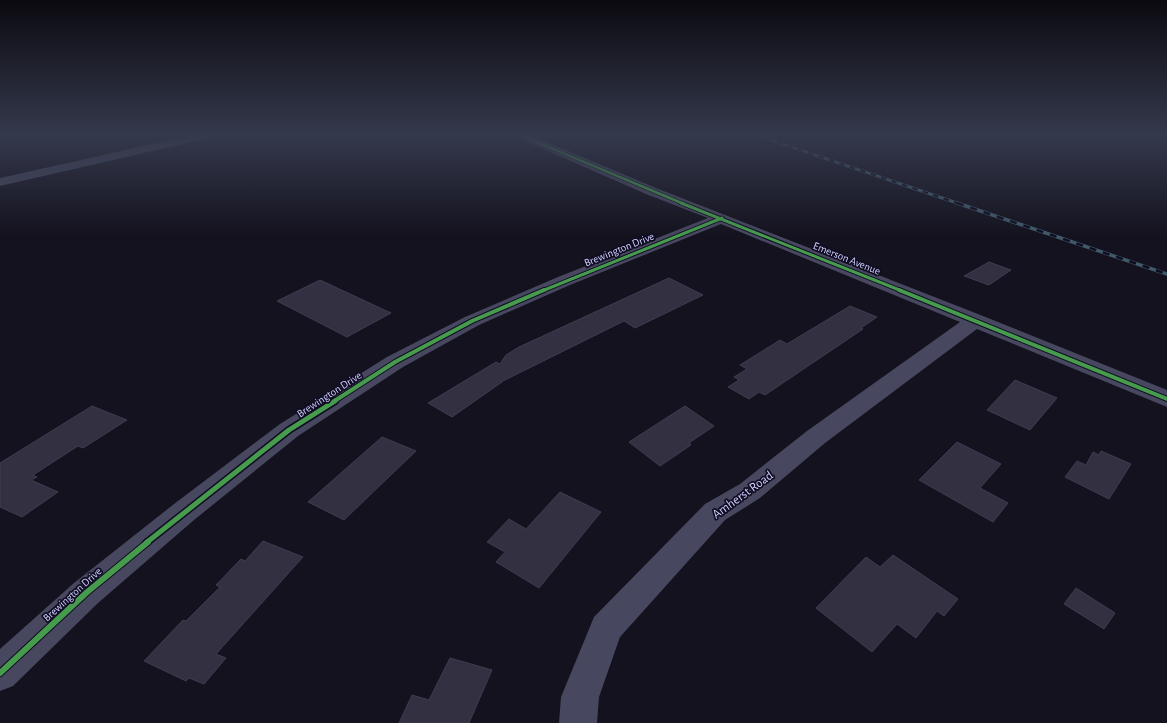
<svg xmlns="http://www.w3.org/2000/svg" width="1167" height="723" font-family="'Alegreya Sans',sans-serif">
<style>
.building{fill:#323041;stroke:#3f3c52}
.lines{fill:none;stroke-linecap:round;stroke-linejoin:round}
.minor{fill:#47485f;fill-rule:evenodd}
.rail-far1-casing{stroke:#405968;stroke-width:3}
.rail-casing{stroke:#405968;stroke-width:3.5}
.rail-far1{stroke:#100d23;stroke-width:2;stroke-dasharray:5.5;stroke-linecap:butt}
.rail{stroke:#100d23;stroke-width:2.5;stroke-dasharray:7;stroke-linecap:butt}
.cycleway-far4-casing{stroke:#100d23;stroke-width:4}
.cycleway-far3-casing{stroke:#100d23;stroke-width:5}
.cycleway-far2-casing{stroke:#100d23;stroke-width:6}
.cycleway-far1-casing{stroke:#100d23;stroke-width:8}
.cycleway-casing{stroke:#100d23;stroke-width:8}
.cycleway-far4{stroke:#469c4c;stroke-width:2.5}
.cycleway-far3{stroke:#469c4c;stroke-width:3}
.cycleway-far2{stroke:#469c4c;stroke-width:4}
.cycleway-far1{stroke:#469c4c;stroke-width:5}
.cycleway{stroke:#469c4c;stroke-width:6}
.labels{text-anchor:middle;stroke-width:3.5;stroke-linejoin:round;paint-order:stroke}
.street-label{font-size:11px;fill:#d1d0ff;stroke:#100d23}
.near-street-label{font-size:13px;fill:#d1d0ff;stroke:#100d23}
</style>
<rect width="100%" height="100%" fill="#14121e"/>
<g class="building">
<path d="M989,262l22,8 -22,15 -25,-9z"/>
<path d="M669,278l34,17 -68,33 -11,-7 -123,61h1l-50,35 -24,-14 68,-41 4,2 6,-9 13,-8z"/>
<path d="M320,280l71,33 -44,24 -70,-36z"/>
<path d="M850,306l27,11 -16,11 2,1 -98,66 -6,-3 -10,7 -21,-12 11,-7 -5,-3 13,-8 -7,-4 40,-25 7,4z"/>
<path d="M1015,380l42,18 -27,32 -43,-20z"/>
<path d="M92,406l35,14 -44,28 -5,-2 -45,29 4,2 -6,3 27,12 -36,25 -22,-10v-44z"/>
<path d="M685,406l29,20 -25,17 2,2 -31,21 -31,-24z"/>
<path d="M382,437l34,14 -72,69 -36,-18z"/>
<path d="M957,442l44,22 -21,24 28,15 -15,19 -74,-42z"/>
<path d="M1101,451l30,13 -22,35 -44,-22 12,-16 9,4 7,-13 6,3z"/>
<path d="M560,492l41,20 -62,76 -43,-26 9,-10 -18,-10 22,-23 17,10z"/>
<path d="M263,541l40,16 -87,97 10,4 -22,26 -15,-6 -3,3 -42,-20 39,-41 3,1 34,-34 -4,-2 25,-26 4,2z"/>
<path d="M893,555l65,44 -14,17 -7,-5 -21,27 -19,-14 -25,28 -56,-44 50,-51 14,10z"/>
<path d="M1076,588l39,25 -11,16 -40,-25z"/>
<path d="M450,658l42,12 -23,53h-70l13,-28 17,5z"/>
</g>
<g class="lines">
<g class="minor">
<path d="M193,135h22l-6,3 -209,48v-8z"/>
<path d="M514,135h16l126,53 327,128 184,74v17l-190,-78 -152,114 -65,55 -35,22 -105,117 -21,60 -2,26h-38l2,-26 33,-80 111,-113 35,-20 67,-53 153,-109 -239,-98 -151,61 -91,40 -76,42 -105,69 -104,84 -96,83 -85,83 -13,5v-42l74,-66 100,-79 106,-80 107,-67 78,-40 93,-40 150,-59 -62,-24 -130,-57z"/>
</g>
<g class="rail-far1-casing">
<path id="rail-far1" d="M756,135l204,69"/>
</g>
<g class="rail-casing">
<path id="rail" d="M957,203l210,71"/>
</g>
<use href="#rail-far1" class="rail-far1"/>
<use href="#rail" class="rail"/>
<g class="cycleway-far4-casing">
<path id="cycleway-far4" d="M520,135l164,69"/>
</g>
<g class="cycleway-far3-casing">
<g id="cycleway-far3">
<path d="M681,203l221,88"/>
<path d="M542,291l180,-73"/>
</g>
</g>
<g class="cycleway-far2-casing">
<g id="cycleway-far2">
<path d="M899,290l268,109"/>
<path d="M333,402l62,-40 77,-41 72,-31"/>
</g>
</g>
<g class="cycleway-far1-casing">
<path id="cycleway-far1" d="M146,543l143,-113 46,-29"/>
</g>
<g class="cycleway-casing">
<path id="cycleway" d="M0,673l86,-80 62,-51"/>
</g>
<use href="#cycleway-far4" class="cycleway-far4"/>
<use href="#cycleway-far3" class="cycleway-far3"/>
<use href="#cycleway-far2" class="cycleway-far2"/>
<use href="#cycleway-far1" class="cycleway-far1"/>
<use href="#cycleway" class="cycleway"/>
</g>
<linearGradient id="sky" x2="0" y2="1"><stop stop-color="#0b0a10"/><stop offset="0.57" stop-color="#34394c"/><stop offset="1" stop-color="#34394c" stop-opacity="0"/></linearGradient>
<rect width="1167" height="236" fill="url(#sky)"/>
<g class="labels">
<g class="street-label">
<text transform="translate(619 249) rotate(-22)" y="4">Brewington Drive</text>
<text transform="translate(847 258) rotate(22)" y="4">Emerson Avenue</text>
<text transform="translate(329 394) rotate(-33)" y="4">Brewington Drive</text>
<text transform="translate(72 594) rotate(-42)" y="4">Brewington Drive</text>
</g>
<g class="near-street-label">
<text transform="translate(742 494) rotate(-36)" y="5">Amherst Road</text>
</g>
</g>
</svg>
